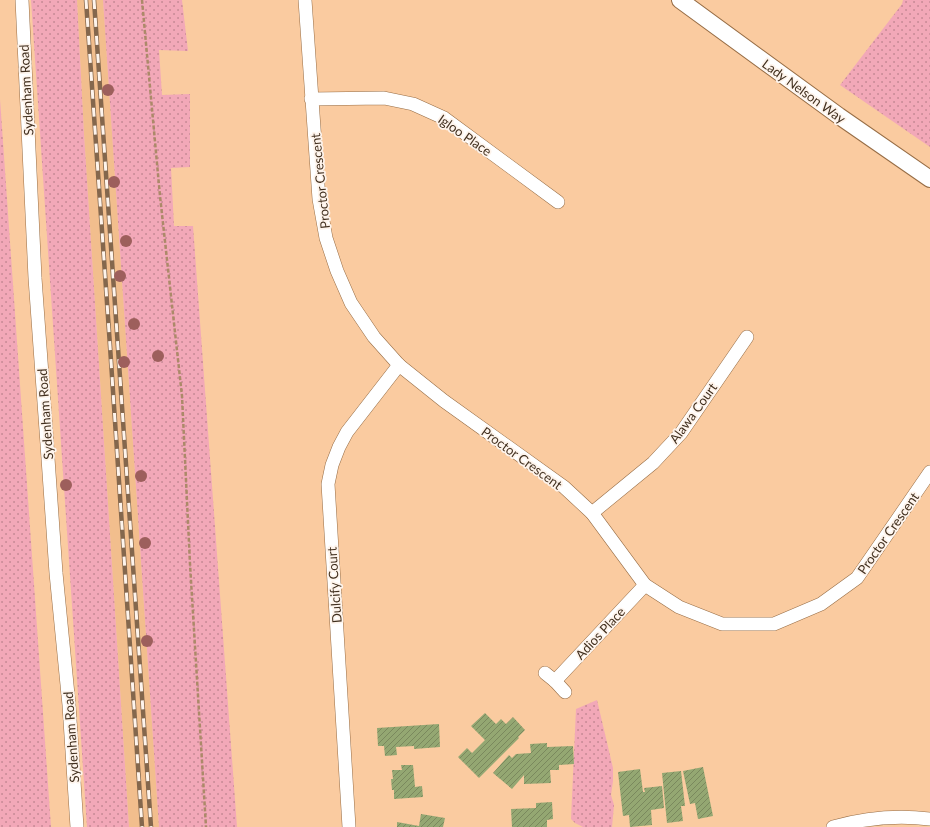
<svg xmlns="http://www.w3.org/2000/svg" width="930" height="827" font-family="Lato,sans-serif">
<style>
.built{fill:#f2be8d}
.grass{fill:url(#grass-dots)}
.building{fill:url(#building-hatch)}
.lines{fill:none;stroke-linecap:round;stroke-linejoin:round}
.minor-casing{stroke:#976d45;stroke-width:14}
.tertiary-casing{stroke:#976d45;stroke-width:18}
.path{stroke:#ac8969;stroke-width:2.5;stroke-dasharray:4 2;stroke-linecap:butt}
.minor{stroke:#fff;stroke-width:13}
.tertiary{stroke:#fff;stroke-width:16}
.rail-casing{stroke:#84674d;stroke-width:4.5}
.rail{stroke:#fef4ec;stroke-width:3;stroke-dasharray:9;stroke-linecap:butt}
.tree{fill:#9d5f5c}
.labels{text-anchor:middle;stroke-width:3.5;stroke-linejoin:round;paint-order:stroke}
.street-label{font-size:13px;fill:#412f1e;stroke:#fef4ec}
</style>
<defs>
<pattern id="grass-dots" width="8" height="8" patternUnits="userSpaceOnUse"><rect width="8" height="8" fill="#f2a8b8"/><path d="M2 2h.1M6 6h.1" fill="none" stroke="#c68995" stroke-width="1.8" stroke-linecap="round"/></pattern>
<pattern id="building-hatch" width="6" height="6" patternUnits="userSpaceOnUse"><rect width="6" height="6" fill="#94a772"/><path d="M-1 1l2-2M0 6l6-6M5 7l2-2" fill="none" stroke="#7a885d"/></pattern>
</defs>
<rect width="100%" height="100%" fill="#facba0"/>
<path class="built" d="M77,0h26l56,827h-30l-45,-693z"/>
<g class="grass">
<path d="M31,0h46l7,134 45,693h-42z"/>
<path d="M103,0h79l6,51 -29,-1 3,45 28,-1v73l-19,1 3,58h19l44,601h-78z"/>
<path d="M903,0h27v147l-90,-62 62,-81z"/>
<path d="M0,99l51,728h-51z"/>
<path d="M597,700l16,68v13l-2,14 3,10 -2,22h-29l-8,-4 -4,-4 5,-110z"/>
</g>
<g class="building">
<path d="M485,713l11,11 5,-5 5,5 7,-7 12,13 -7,7 1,1 -40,40 -21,-21 9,-9 5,5 13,-13 -14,-14z"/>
<path d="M439,724l1,23 -26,2v-3l-18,1 1,8 -12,1 -1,-10h-6l-1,-18z"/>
<path d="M547,743v4l26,-1 1,18 -15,1v5h-9l1,13 -27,1v-9l-12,14 -19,-16 16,-18 3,3 4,-4 15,-1 -1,-9z"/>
<path d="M401,765h12l2,22 7,-1 1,11 -29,2v-9h-2l-1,-11h2l-1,-9h10z"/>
<path d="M703,767l10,49 -15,3 -3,-16 -5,1 -7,-33z"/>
<path d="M640,769l3,23h2l-1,-4 18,-2 2,22 -13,2 1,15 -22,2 -1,-12 -6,1 -5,-44z"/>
<path d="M681,771l4,35h-4l2,15 -16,2 -5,-50z"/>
<path d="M552,802l1,17 -6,1v7h-35l-1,-18 25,-1v-5z"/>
<path d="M421,814l24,4 -2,9h-46v-5l22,4z"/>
</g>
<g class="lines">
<g class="minor-casing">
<g id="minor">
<path d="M22,0l13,278 12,166 9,129 13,132 8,122"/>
<path d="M305,0l14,199 7,39 11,33 14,32 23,34 25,28 45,36 120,86 28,26 53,72 34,22 43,17h52l47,-20 36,-26 73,-106"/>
<path d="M311,99l73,-1 29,6 31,14 114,84"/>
<path d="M592,513l61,-50 28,-30 66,-96"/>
<path d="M545,673l10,8 10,11"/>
<path d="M555,681l90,-96"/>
<path d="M349,827l-21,-343 4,-19 7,-18 8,-15 52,-67"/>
<path d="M833,827c32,-9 64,-12 97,-8"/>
</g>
</g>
<g class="tertiary-casing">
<path id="tertiary" d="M680,0l159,116 91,63"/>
</g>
<path class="path" d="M142,0l18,196 22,200 8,168 16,263"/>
<use href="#minor" class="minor"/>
<use href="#tertiary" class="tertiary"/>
<g class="rail-casing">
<g id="rail">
<path d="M86,0l24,346 32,481"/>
<path d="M94,0l57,827"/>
</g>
</g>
<use href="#rail" class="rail"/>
</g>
<g class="tree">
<circle cx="108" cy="90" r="6"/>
<circle cx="114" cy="182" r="6"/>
<circle cx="126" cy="241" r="6"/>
<circle cx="120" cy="276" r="6"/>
<circle cx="134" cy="324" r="6"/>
<circle cx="158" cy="356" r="6"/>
<circle cx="124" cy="362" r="6"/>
<circle cx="141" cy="476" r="6"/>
<circle cx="66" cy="485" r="6"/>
<circle cx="145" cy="543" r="6"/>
<circle cx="147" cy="641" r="6"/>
</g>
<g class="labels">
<g class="street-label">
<text transform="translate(26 90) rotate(-93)" y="5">Sydenham Road</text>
<text transform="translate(804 91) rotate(36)" y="5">Lady Nelson Way</text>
<text transform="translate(465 135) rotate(35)" y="5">Igloo Place</text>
<text transform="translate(320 181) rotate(-96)" y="5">Proctor Crescent</text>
<text transform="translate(693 413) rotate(-54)" y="5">Alawa Court</text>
<text transform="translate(45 414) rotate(-94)" y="5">Sydenham Road</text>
<text transform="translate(522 458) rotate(36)" y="5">Proctor Crescent</text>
<text transform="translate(888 533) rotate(-55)" y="5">Proctor Crescent</text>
<text transform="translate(334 585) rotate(-94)" y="5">Dulcify Court</text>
<text transform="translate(600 633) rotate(-47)" y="5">Adios Place</text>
<text transform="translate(71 737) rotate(-94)" y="5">Sydenham Road</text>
</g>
</g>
</svg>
